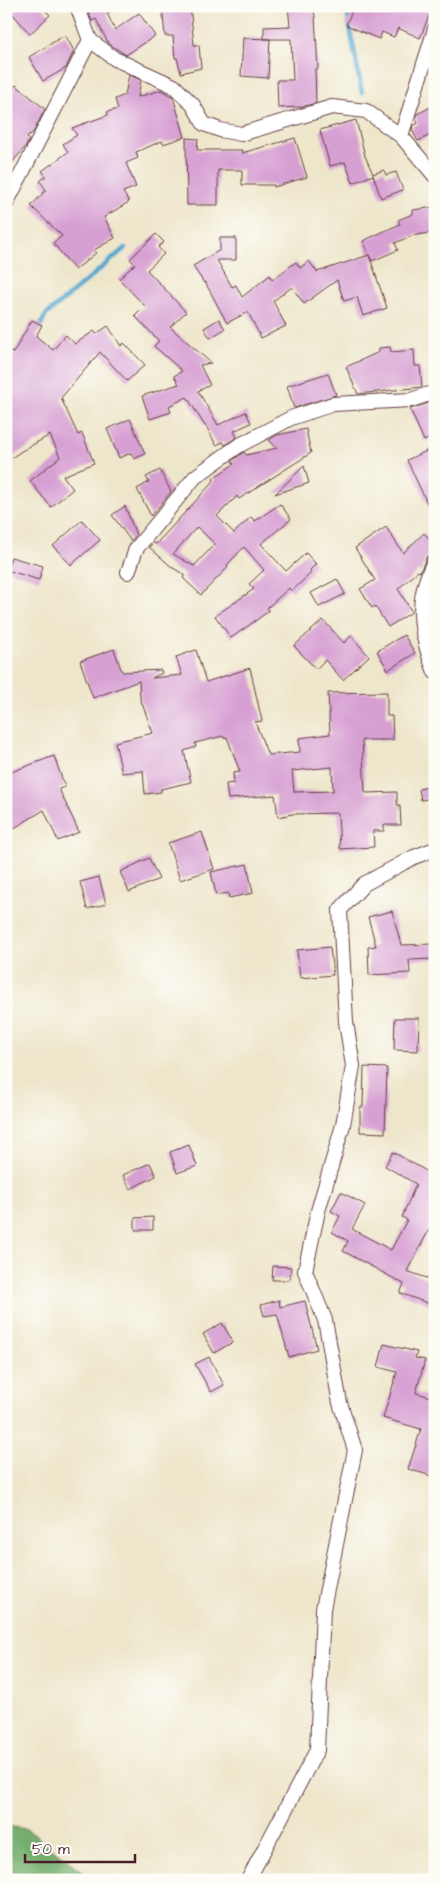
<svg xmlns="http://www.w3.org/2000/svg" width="441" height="1886" font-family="'Architects Daughter',sans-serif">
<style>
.forest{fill:#74ae6e;stroke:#5f664c}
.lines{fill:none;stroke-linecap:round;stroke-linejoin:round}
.stream{stroke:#53a6ce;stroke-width:4.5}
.building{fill:#d7a0d3;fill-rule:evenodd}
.minor-casing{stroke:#633d43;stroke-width:16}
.minor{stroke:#fff;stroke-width:14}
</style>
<rect width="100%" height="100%" fill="#fdfcf7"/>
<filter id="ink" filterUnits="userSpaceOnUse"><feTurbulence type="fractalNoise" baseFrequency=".02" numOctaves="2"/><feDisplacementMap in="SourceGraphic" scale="10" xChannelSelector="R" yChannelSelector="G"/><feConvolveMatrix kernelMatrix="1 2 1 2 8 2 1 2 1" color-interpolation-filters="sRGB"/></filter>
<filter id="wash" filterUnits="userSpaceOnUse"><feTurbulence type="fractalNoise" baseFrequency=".0096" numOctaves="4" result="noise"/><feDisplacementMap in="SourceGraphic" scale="20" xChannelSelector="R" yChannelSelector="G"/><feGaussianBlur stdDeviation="1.12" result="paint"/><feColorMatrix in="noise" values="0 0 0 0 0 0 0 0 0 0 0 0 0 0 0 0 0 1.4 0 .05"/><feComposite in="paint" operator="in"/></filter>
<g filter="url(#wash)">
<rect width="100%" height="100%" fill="#eee6ca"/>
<path class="forest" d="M6,1826l21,3 66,51h-87z"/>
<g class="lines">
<g class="stream">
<path d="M346,6l16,87"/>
<path d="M39,328l7,-13 79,-67"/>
</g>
</g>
<g id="blocks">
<g class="building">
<path d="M6,6h35l9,9 -20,19z"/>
<path d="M86,6h35l-14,7 8,17 24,-17 16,23 -29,19 -18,-12 -12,-24 -4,2z"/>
<path d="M162,6h28l4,39h5l2,23 -20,5 -4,-15h-2l-2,-22h-8z"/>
<path d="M288,6h25l2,10 3,53h-3l1,34 -15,4 -23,1 -1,-28h16l-2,-41h-27v-12l26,-1z"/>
<path d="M354,6h79l-13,32 -22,-10 -4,9 -12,-5 -3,7 -33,-14z"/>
<path d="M65,35l9,16 -8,17 -23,13 -14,-24z"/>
<path d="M243,38l27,1 -2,39 -27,-2z"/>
<path d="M129,75l12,5 -3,17 23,-7 12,7 12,40 -22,7 -1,-3 -26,11 2,6 -12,5 10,24 -13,5 6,10 -25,15 11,21 -21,12 2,3 -21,17 -22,-27 9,-7 -31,-30 15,-16 -6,-9 6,-5 -4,-5 26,-19 -5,-8 14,-9 -5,-7 36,-13 -1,-3 11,-3 -3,-10 10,-4z"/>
<path d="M16,85l29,24 -11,22 -7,7 2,2 -3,6 -20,24v-73z"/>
<path d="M435,105v28l-17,8 -6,-11 1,-4 5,-3 -2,-5 1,-4z"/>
<path d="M356,120l9,36 8,18 11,-4 2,5 10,-3 7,18 -22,8 -8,-23 -20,8 -8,-21 -15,4 -10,-36z"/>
<path d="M186,138l12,1 -1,11h45v3l53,-15 12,39 -33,10v-2h-32v-15h-24v35h-31z"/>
<path d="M435,207v25l-24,4 -16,7 3,7 -26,11 -9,-20 37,-17 -2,-4 15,-6v-4z"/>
<path d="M156,234l8,8 -6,5 6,7 -17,16 39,42 -16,15 41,36 -11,2 10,20 -12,6 20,34 28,-13 5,11 -17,8 3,6 -12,8 -2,-3 -7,3 -10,-19h-1l-18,-29 -18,9 2,6 -21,7 -8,-23 37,-12 -5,-8 8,-5 -28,-25 5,-5 -24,-25 10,-10 -26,-27 16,-15 -5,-5z"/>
<path d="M220,238h16v22h-19l15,27 4,-2 6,12 28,-22 2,5 24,-18 4,6 9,-7 8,11 52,-17 18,53 -24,8 -6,-19 -13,4 -7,-21 -33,24 -12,-17 -19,14 13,25 -25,12 -13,-26 -21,11 -22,-41 -1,1 -11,-17 27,-16z"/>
<path d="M219,319l6,10 -15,9 -6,-10z"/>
<path d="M32,320l10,5 -6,11 17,14 13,-15 9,9 19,-13 2,3 12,-8 13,20 3,-3 21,22 -18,16 -27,-29 -39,46 17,37 4,-2 12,30 -31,13 10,13 -22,18 -21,-26 30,-24 -10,-22 -30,17 -14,10v-113l7,4z"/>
<path d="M390,347l1,5 23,-2 1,16h5l2,21 -64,7 -12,-27 33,-15v-4z"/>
<path d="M328,373l8,22 -42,13 -7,-22z"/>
<path d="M435,401v35l-11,5 -14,-32z"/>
<path d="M130,419l15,35 -11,5 -3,-6 -12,5 -12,-29z"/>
<path d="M306,429l5,24 -72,46 -2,-3 -20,20 17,17 17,-16 4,4 25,-17 11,15 -30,25 25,27 20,-18 10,11 -6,6 1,3 -19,18 -3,-3 -22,20 2,3 -38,27 -16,-22 39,-27 -5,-5 15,-14 -20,-23 -17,18 1,2 -27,28 -18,-17 2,-3 -12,-7 -24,-21 4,-4 3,1 56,-61 2,-3 -1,-2 21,-14 -2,-3 12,-9 2,3 31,-7 -8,-8 8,-5zM197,527l18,17 -21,22 -21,-12z"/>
<path d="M435,447v73l-28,-60z"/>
<path d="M304,466l5,17 -34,11z"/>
<path d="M160,470l11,22 -20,24 -14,-27 12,-7 -3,-5z"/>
<path d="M125,506l11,29 -5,6 -19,-26z"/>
<path d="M82,520l18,20 -29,25 -18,-19z"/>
<path d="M386,527l17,26 21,-20 11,12v6l-8,5 -7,16 -2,-1 -20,18 14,23 -24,15 -13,-21 -3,2 -12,-19 15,-9 -20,-32z"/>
<path d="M11,557l32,9 -4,14 -32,-10z"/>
<path d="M337,579l8,15 -26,13 -8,-14z"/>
<path d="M323,620l21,23 7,-7 18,20 -26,24 -18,-20 -9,9 -22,-23z"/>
<path d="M404,635l11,18 -27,17 -11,-19z"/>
<path d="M114,649l8,23 39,-2 1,3 -10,5 30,-3 -6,-18 20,-7 10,32 44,-14 12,53 -7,1 13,33 32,-3 -1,-14 31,-4 -2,-41 59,-1v24h5l1,24h-31l3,51 1,2 31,-1v13h3l1,20h-17v6h-11l1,16 -34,2 -2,-36 -46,1 -14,3 -3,-22 -47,4 -2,-15 8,-1 -1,-10 7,-1 -13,-35 -3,1 -1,-2 -28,7 1,4 -12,4 7,31 -30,7v3l-16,2 -2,-23 -21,2 -7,-31 38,-9 -13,-35 -1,-17 -46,17 -13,-37zM332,767l1,24 -39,1 -2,-21z"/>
<path d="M54,756l11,31 -6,2 20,43 -21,9 -14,-31 -38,23v-59z"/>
<path d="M433,786l2,12 -14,2 -2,-11z"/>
<path d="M202,832l12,37 -34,11 -12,-37z"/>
<path d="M149,858l10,21 -30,13 -9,-20z"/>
<path d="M247,864l6,29 -24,5 -1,-5 -12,2 -5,-23z"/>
<path d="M99,877l7,27 -19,5 -7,-27z"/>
<path d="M392,911l9,34 34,-1v15l-26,1 1,13 -41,2 -1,-28 8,-1 -8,-29z"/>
<path d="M330,947l3,28 -33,3 -3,-28z"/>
<path d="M395,1018h24l-1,33 -24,-1z"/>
<path d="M364,1067l23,1 -2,65 -25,-1v-25h3z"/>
<path d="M189,1145l8,21 -20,7 -7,-21z"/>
<path d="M393,1152l42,24v56l-6,-2 -22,41 28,10v25l-35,-13 4,-9 -61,-33 5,-10 -16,-9 8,-16 -9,-5 10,-19 24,13 -13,24 39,21 16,-30 -5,-3 14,-33 -31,-18z"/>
<path d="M150,1163l6,13 -26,13 -7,-14z"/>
<path d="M153,1217v13h-18v-12z"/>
<path d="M273,1266l18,1 -1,13h-18z"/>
<path d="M279,1300l1,7 25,-6 12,48 -28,8 -12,-43 -13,2 -3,-11z"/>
<path d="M222,1323l11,19 -19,11 -11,-19z"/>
<path d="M384,1344l33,8 -2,6 10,2 -9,33 19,5v79l-27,-8 13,-40 -38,-11 14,-46 -19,-5z"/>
<path d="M209,1357l15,28 -13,7 -16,-28z"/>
</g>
</g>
</g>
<g filter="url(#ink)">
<use href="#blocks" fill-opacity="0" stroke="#633d43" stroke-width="1"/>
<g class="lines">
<g class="minor-casing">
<g id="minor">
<path d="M77,6l13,34 25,19 59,27 19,19 11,19 16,6 21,4 91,-27 34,4 35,25 34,40"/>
<path d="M401,136l34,-107"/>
<path d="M6,204l84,-164"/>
<path d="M435,560c-21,39 -16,72 0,112"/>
<path d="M128,572l8,-23 59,-72 43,-31 53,-28 42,-14 78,-4 24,-8"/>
<path d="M248,1880l69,-130 6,-141 32,-159 -15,-47 -15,-83 -20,-49 13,-60 25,-86 10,-59 -7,-44 -6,-112 24,-26 50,-27 21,-8"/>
</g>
</g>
<use href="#minor" class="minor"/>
</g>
</g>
<rect width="441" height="1886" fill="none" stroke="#fdfcf7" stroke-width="25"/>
<path d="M25 1854v8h110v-8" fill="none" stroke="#4a1f2b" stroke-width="2.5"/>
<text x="32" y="1854" font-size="15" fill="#4a1f2b" stroke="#fdfcf7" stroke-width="4" paint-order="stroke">50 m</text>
</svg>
